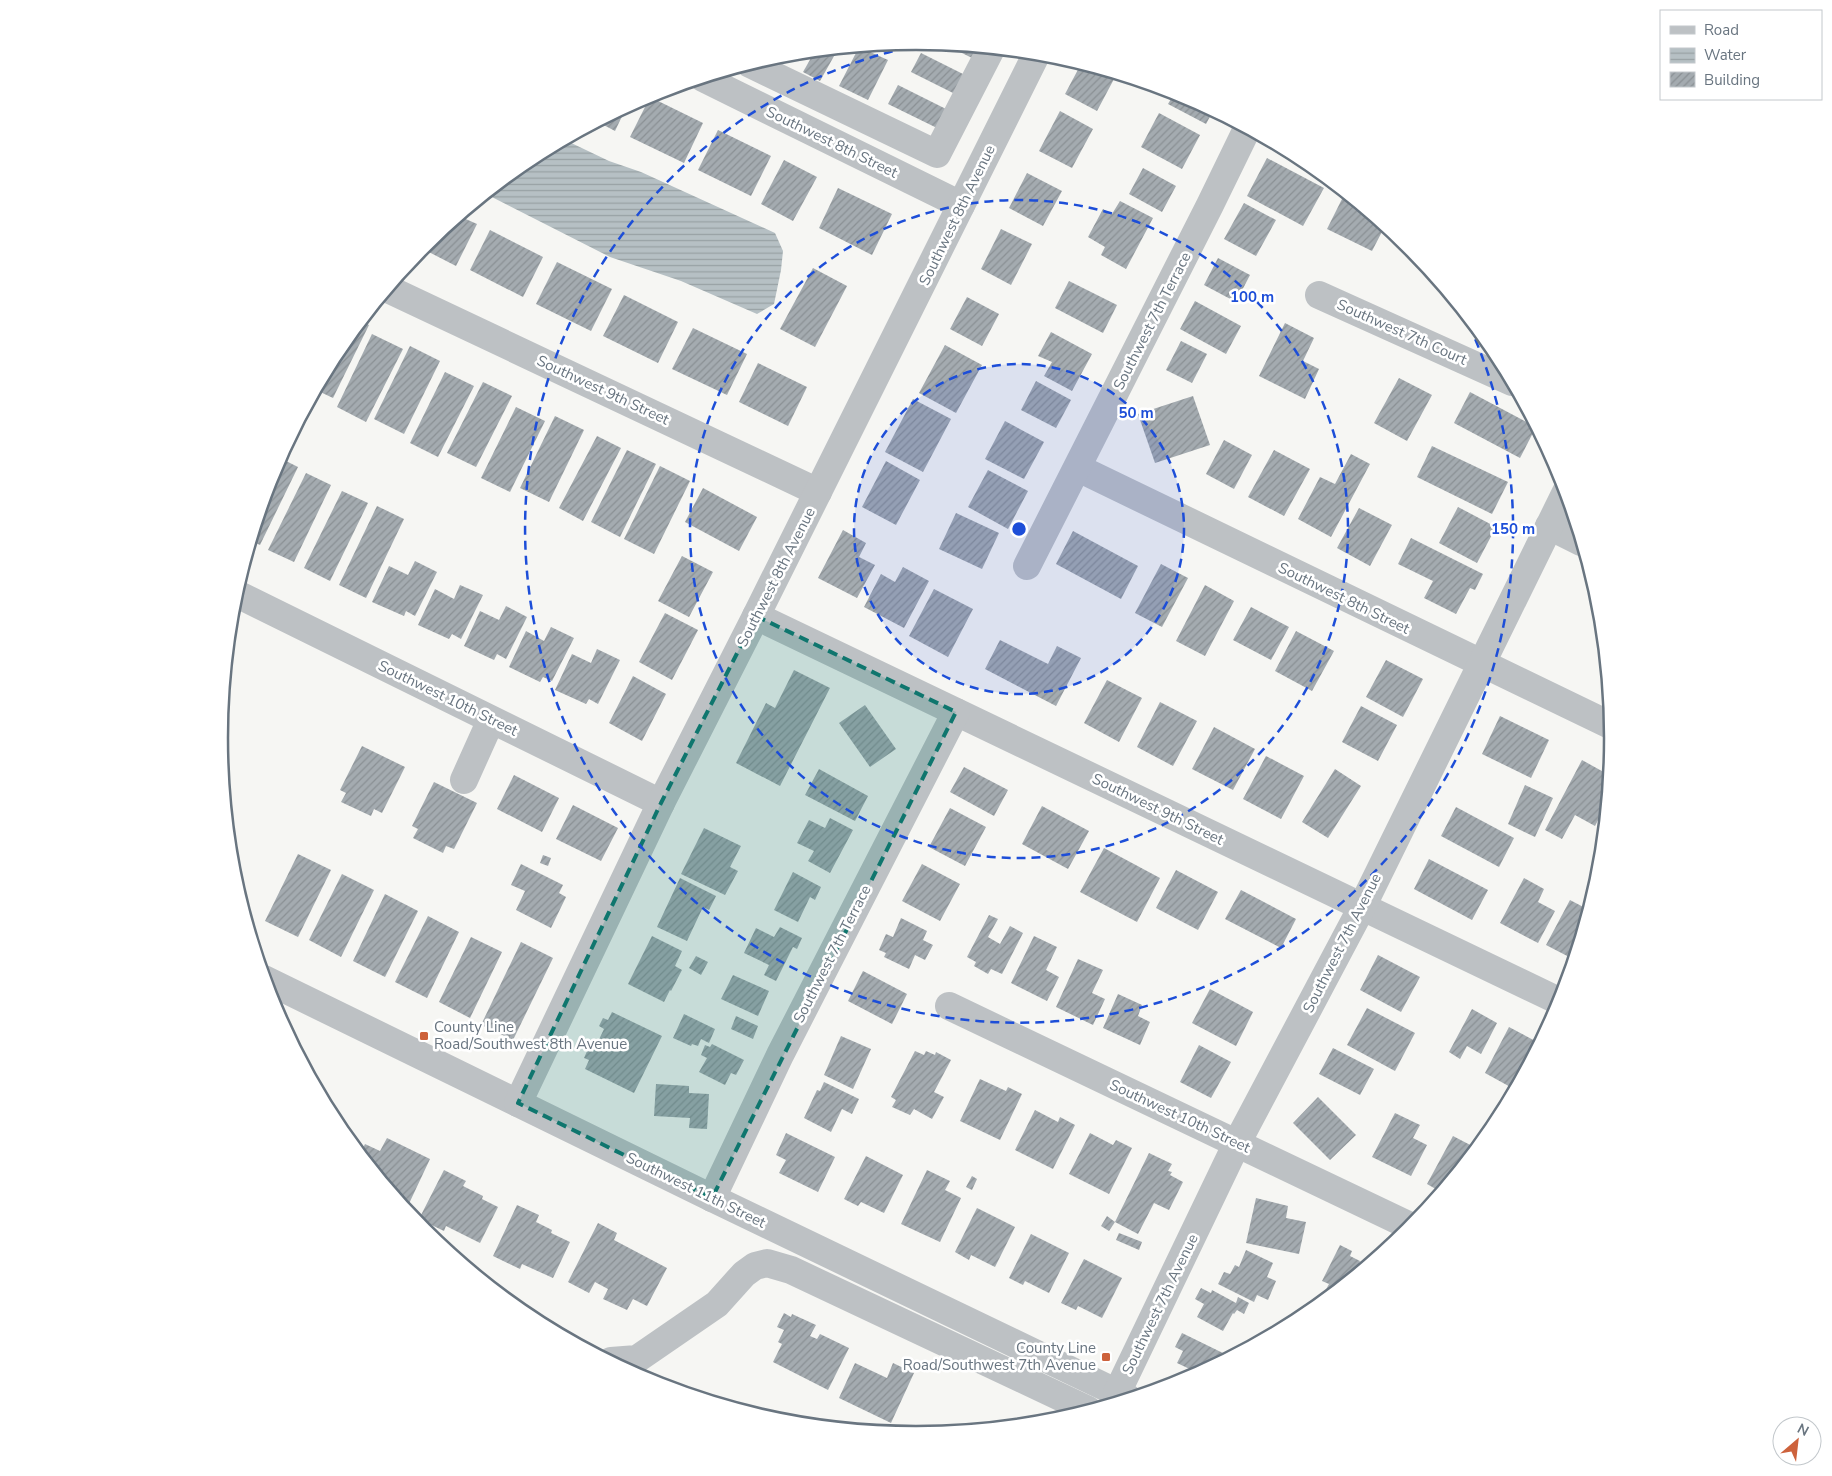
<svg xmlns="http://www.w3.org/2000/svg" width="1832" height="1476" font-family="'Nunito Sans',sans-serif">
<style>
.water{fill:url(#water-rules)}
.building{fill:url(#building-hatch)}
.lines{fill:none;stroke-linecap:round;stroke-linejoin:round}
.minor{stroke:#bdc1c4;stroke-width:28}
.marked{fill:#0f766e;fill-opacity:0.2;stroke:#0f766e;stroke-width:4;stroke-dasharray:10 6;stroke-linejoin:round}
.ring{fill:none;stroke:#1d4ed8;stroke-width:2.5;stroke-dasharray:9 6}
.poi-dot{fill:#cd623c;stroke:#fff;stroke-width:2}
.labels{text-anchor:middle;stroke-width:5;stroke-linejoin:round;paint-order:stroke}
.street-label{font-size:15px;fill:#697580;stroke:#fff}
.poi-label{font-size:15px;fill:#697580;stroke:#fff;text-anchor:start}
.rim{fill:none;stroke:#697580;stroke-width:2.5}
.centre{fill:#1d4ed8;stroke:#fff;stroke-width:2.5}
.ring-label{font-size:15px;text-anchor:middle;font-weight:bold;fill:#1d4ed8;stroke:#fff;stroke-width:5;stroke-linejoin:round;paint-order:stroke}
</style>
<defs>
<pattern id="water-rules" width="6" height="5" patternUnits="userSpaceOnUse" patternTransform="scale(1.25)"><rect width="6" height="5" fill="#b6c0c4"/><path d="M0 2.5h6" fill="none" stroke="#98a1a4"/></pattern>
<pattern id="building-hatch" width="6" height="6" patternUnits="userSpaceOnUse" patternTransform="scale(1.25)"><rect width="6" height="6" fill="#a4abb0"/><path d="M-1 1l2-2M0 6l6-6M5 7l2-2" fill="none" stroke="#8a9094"/></pattern>
</defs>
<rect width="100%" height="100%" fill="#f6f6f3"/>
<path class="water" d="M565,140l44,21 32,11 134,61 8,18 -2,19 -7,34 -17,10 -76,-33 -71,-24 -124,-63 43,-35z"/>
<g class="building">
<path d="M944,44l34,3 -6,11z"/>
<path d="M859,47l29,13 -20,40 -29,-14z"/>
<path d="M838,49l-18,32 -17,-9 12,-21z"/>
<path d="M921,53l44,22 -10,19 -44,-22z"/>
<path d="M790,54l-5,9 -12,-6 7,-2z"/>
<path d="M1081,64l33,15 -17,32 -32,-17z"/>
<path d="M898,85l50,25 -9,19 -51,-25z"/>
<path d="M1175,92l8,2 30,17 -7,13 -38,-20z"/>
<path d="M650,97l53,26 -19,40 -54,-26z"/>
<path d="M627,106l-12,25 -17,-9 5,-3z"/>
<path d="M1060,111l33,18 -21,39 -33,-17z"/>
<path d="M1159,113l41,22 -18,34 -41,-22z"/>
<path d="M718,130l53,26 -20,40 -53,-26z"/>
<path d="M1274,143l29,16 20,16 -52,-27z"/>
<path d="M1267,158l57,30 -21,38 -56,-30z"/>
<path d="M784,160l33,17 -24,44 -32,-17z"/>
<path d="M1143,168l33,18 -14,26 -33,-18z"/>
<path d="M1027,173l35,18 -19,35 -34,-18z"/>
<path d="M838,188l54,26 -20,41 -53,-27z"/>
<path d="M1345,193l40,33 -13,25 -45,-22z"/>
<path d="M1120,201l33,17 -27,51 -25,-14 4,-8 -17,-10 15,-28 9,5z"/>
<path d="M1244,203l32,17 -20,36 -32,-17z"/>
<path d="M459,216l18,8 -21,42 -35,-18z"/>
<path d="M1001,229l31,15 -21,41 -30,-16z"/>
<path d="M490,230l53,27 -20,40 -53,-27z"/>
<path d="M1218,258l32,17 -14,27 -32,-17z"/>
<path d="M557,262l55,27 -21,42 -55,-27z"/>
<path d="M813,268l34,18 -32,61 -35,-18z"/>
<path d="M1069,281l48,24 -14,28 -48,-25z"/>
<path d="M624,295l54,27 -20,41 -55,-27z"/>
<path d="M967,297l32,17 -17,32 -32,-17z"/>
<path d="M1195,301l46,25 -15,28 -46,-25z"/>
<path d="M361,321l8,4 -36,73 -17,-8 21,-39z"/>
<path d="M1285,323l29,15 -11,23 16,8 -14,30 -46,-23z"/>
<path d="M693,328l54,26 -20,41 -55,-26z"/>
<path d="M1051,332l41,22 -20,37 -28,-15 8,-14 -14,-6z"/>
<path d="M372,334l31,15 -37,73 -29,-15z"/>
<path d="M1181,341l26,13 -15,29 -26,-13z"/>
<path d="M945,345l37,20 -26,48 -37,-20z"/>
<path d="M410,346l30,15 -36,73 -30,-15z"/>
<path d="M758,363l49,24 -19,39 -49,-24z"/>
<path d="M445,372l29,14 -36,71 -28,-14z"/>
<path d="M1399,378l33,17 -25,46 -33,-18z"/>
<path d="M1036,381l35,19 -15,28 -35,-18z"/>
<path d="M483,382l29,14 -36,71 -29,-14z"/>
<path d="M1470,392l66,35 -16,31 -66,-35z"/>
<path d="M1193,396l17,49 -55,18 -17,-49z"/>
<path d="M913,399l38,20 -28,53 -38,-20z"/>
<path d="M516,407l29,14 -35,71 -29,-14z"/>
<path d="M555,416l29,14 -35,72 -29,-14z"/>
<path d="M1005,421l39,21 -20,37 -39,-20z"/>
<path d="M597,436l24,12 -38,73 -24,-13z"/>
<path d="M1224,440l28,15 -18,34 -28,-15z"/>
<path d="M1432,446l76,36 -16,32 -75,-37z"/>
<path d="M627,450l29,14 -36,73 -29,-15z"/>
<path d="M1274,450l36,19 -26,47 -36,-19z"/>
<path d="M1351,454l19,10 -39,73 -33,-18 22,-42 15,7z"/>
<path d="M280,458l18,9 -38,78 -9,-4 21,-70z"/>
<path d="M886,461l34,19 -24,45 -34,-18z"/>
<path d="M660,466l30,15 -36,73 -30,-15z"/>
<path d="M988,470l40,21 -20,38 -40,-22z"/>
<path d="M306,473l25,12 -37,77 -26,-12z"/>
<path d="M703,488l54,29 -18,34 -54,-29z"/>
<path d="M342,491l26,12 -38,78 -26,-13z"/>
<path d="M377,506l27,13 -38,79 -27,-13z"/>
<path d="M1458,507l38,20 -19,36 -38,-20z"/>
<path d="M1359,508l33,17 -22,41 -33,-18z"/>
<path d="M956,513l43,20 -17,36 -43,-20z"/>
<path d="M843,530l23,13 -7,14 16,8 -18,33 -39,-20z"/>
<path d="M1073,531l65,35 -17,33 -65,-35z"/>
<path d="M1411,538l72,36 -8,16 -5,-2 -14,26 -32,-16 9,-17 -35,-17z"/>
<path d="M682,556l31,16 -24,45 -31,-16z"/>
<path d="M415,561l22,11 -22,44 -9,-5 -2,5 -32,-14 17,-36 19,9z"/>
<path d="M1161,564l27,14 -26,49 -27,-14z"/>
<path d="M903,567l26,14 -25,47 -40,-21 17,-33 14,8z"/>
<path d="M460,585l23,10 -22,44 -9,-5 -3,5 -31,-14 17,-36 19,10z"/>
<path d="M1205,585l29,16 -29,55 -29,-15z"/>
<path d="M934,589l39,20 -25,48 -39,-21z"/>
<path d="M506,606l21,11 -21,42 -9,-5 -3,6 -30,-14 16,-35 19,9z"/>
<path d="M1251,607l38,20 -18,33 -38,-20z"/>
<path d="M665,613l33,17 -26,50 -33,-18z"/>
<path d="M551,627l23,11 -22,43 -9,-4 -3,5 -31,-15 17,-36 18,10z"/>
<path d="M1296,631l38,20 -22,40 -37,-20z"/>
<path d="M1000,640l48,24 9,-18 24,12 -25,48 -71,-37z"/>
<path d="M597,649l23,11 -22,44 -9,-5 -3,5 -31,-14 17,-36 19,9z"/>
<path d="M1386,660l37,19 -20,38 -37,-20z"/>
<path d="M794,670l36,18 -50,98 -44,-23 30,-60 9,5z"/>
<path d="M633,676l33,18 -24,47 -33,-18z"/>
<path d="M1107,680l35,18 -23,44 -35,-19z"/>
<path d="M1160,702l37,19 -24,45 -36,-19z"/>
<path d="M865,705l31,44 -26,18 -31,-44z"/>
<path d="M1361,706l36,19 -19,36 -36,-19z"/>
<path d="M1500,716l49,24 -18,38 -49,-24z"/>
<path d="M1214,727l41,22 -22,41 -41,-21z"/>
<path d="M362,746l43,21 -23,46 -8,-4 -3,7 -30,-14 5,-9 -6,-3z"/>
<path d="M1266,756l38,20 -23,43 -38,-20z"/>
<path d="M1582,760l27,15 -3,30 -11,21 -20,-11 -13,24 -17,-9z"/>
<path d="M964,767l44,23 -14,26 -44,-24z"/>
<path d="M819,769l49,27 -13,25 -50,-26z"/>
<path d="M1335,769l26,17 -33,52 -26,-16z"/>
<path d="M514,775l45,23 -17,34 -45,-23z"/>
<path d="M434,782l43,21 -23,46 -8,-3 -3,7 -30,-15 5,-9 -6,-3z"/>
<path d="M1525,785l28,13 -18,39 -27,-13z"/>
<path d="M573,805l45,23 -17,33 -45,-22z"/>
<path d="M1042,806l47,25 -21,38 -46,-25z"/>
<path d="M1456,807l58,31 -15,29 -58,-31z"/>
<path d="M950,808l36,19 -21,39 -36,-19z"/>
<path d="M830,818l23,12 -23,43 -22,-12 6,-10 -17,-8 12,-23 16,8z"/>
<path d="M704,828l37,18 -11,21 8,4 -13,24 -44,-21z"/>
<path d="M1104,848l56,30 -23,44 -57,-30z"/>
<path d="M298,854l33,16 -33,67 -33,-16z"/>
<path d="M543,855l8,3 -3,8 -8,-3z"/>
<path d="M1429,859l59,31 -16,30 -58,-31z"/>
<path d="M521,864l42,21 -4,8 7,4 -15,31 -35,-18 9,-19 -14,-6z"/>
<path d="M922,864l38,20 -20,37 -38,-20z"/>
<path d="M1176,870l42,22 -20,38 -42,-22z"/>
<path d="M793,872l28,15 -6,13 -5,-3 -12,25 -24,-12z"/>
<path d="M342,874l32,16 -33,67 -32,-17z"/>
<path d="M680,878l36,18 -7,14 -6,-3 -16,34 -30,-14z"/>
<path d="M1524,878l20,11 -6,13 17,9 -17,32 -38,-20z"/>
<path d="M1241,890l55,29 -15,29 -56,-29z"/>
<path d="M385,894l33,17 -33,66 -32,-16z"/>
<path d="M1570,900l19,10 -16,49 -27,-14z"/>
<path d="M989,915l9,4 -10,18 12,7 10,-18 13,7 -21,41 -11,-5 -3,5 -14,-8 2,-4 -9,-5z"/>
<path d="M428,916l31,16 -32,66 -32,-16z"/>
<path d="M901,918l26,13 -4,9 10,5 -8,15 -10,-5 -6,14 -25,-12 2,-4 -7,-3 7,-16 7,3z"/>
<path d="M780,927l22,11 -5,11 -4,-2 -17,34 -12,-6 5,-10 -25,-12 12,-25 18,9z"/>
<path d="M652,936l30,15 -7,15 7,4 -11,21 -1,-1 -6,12 -36,-18z"/>
<path d="M1034,936l23,11 -11,23 13,7 -12,24 -36,-18z"/>
<path d="M471,937l31,15 -32,66 -31,-16z"/>
<path d="M521,942l32,16 -40,82 -32,-15z"/>
<path d="M1378,955l42,22 -19,35 -41,-22z"/>
<path d="M696,956l12,6 -7,13 -12,-7z"/>
<path d="M1078,959l25,11 -11,23 13,6 -12,26 -37,-18z"/>
<path d="M863,971l44,23 -15,30 -44,-23z"/>
<path d="M733,975l36,16 -11,25 -37,-17z"/>
<path d="M1210,989l43,23 -17,34 -44,-23z"/>
<path d="M1118,994l24,11 -4,11 12,6 -10,23 -37,-17z"/>
<path d="M1367,1008l48,25 -20,38 -48,-26z"/>
<path d="M1472,1009l25,14 -16,31 -14,-8 -7,13 -11,-7z"/>
<path d="M612,1012l50,24 -28,57 -49,-24 4,-9 -5,-2 4,-9 5,3 11,-23 -5,-3 4,-8 5,2z"/>
<path d="M684,1014l31,15 -6,14 -8,-4 -3,7 -6,-2 -1,2 -18,-8z"/>
<path d="M736,1016l22,10 -5,13 -22,-10z"/>
<path d="M1509,1027l30,16 -25,46 -29,-16z"/>
<path d="M841,1036l30,13 -18,40 -29,-14z"/>
<path d="M712,1044l32,16 -8,15 -5,-2 -6,12 -26,-13 8,-14 -6,-3 4,-10 5,2z"/>
<path d="M1199,1045l32,17 -20,36 -31,-16z"/>
<path d="M1333,1048l41,21 -14,26 -41,-21z"/>
<path d="M915,1051l9,4 2,-4 9,4 1,-3 15,8 -17,32 10,5 -12,22 -18,-10 -4,6 -18,-8 4,-7 -5,-3z"/>
<path d="M980,1079l26,12 2,-4 14,7 -22,46 -40,-19z"/>
<path d="M824,1082l35,17 -7,15 -10,-5 -11,23 -27,-14 13,-28 3,1z"/>
<path d="M656,1084l33,2v7l20,1 -2,35 -18,-1 1,-10 -36,-2z"/>
<path d="M1318,1097l38,38 -26,25 -37,-37z"/>
<path d="M1035,1110l23,12 2,-5 15,8 -22,44 -38,-19z"/>
<path d="M1395,1113l25,12 -7,13 14,7 -16,31 -39,-19z"/>
<path d="M336,1124l8,2 -1,6 -6,-7z"/>
<path d="M786,1133l49,24 -17,35 -39,-19 7,-13 -10,-5z"/>
<path d="M1090,1133l23,12 3,-5 16,8 -23,46 -40,-20z"/>
<path d="M1453,1136l23,12 -35,44 -14,-8z"/>
<path d="M387,1138l43,21 -24,51 -46,-56 5,-10 15,7z"/>
<path d="M1149,1153l23,11 -4,7 4,1 -2,3 13,7 -14,28 -15,-7 -16,31 -23,-12z"/>
<path d="M866,1156l37,19 -19,38 -23,-11 -3,4 -14,-7z"/>
<path d="M444,1170l22,11 -3,5 20,10 -1,3 16,8 -18,36 -34,-17 -2,5 -25,-12z"/>
<path d="M927,1170l23,11 -5,9 16,8 -21,44 -39,-18z"/>
<path d="M972,1176l5,3 -5,11 -6,-3z"/>
<path d="M1256,1198l32,8 -2,12 20,4 -7,32 -53,-11z"/>
<path d="M517,1205l22,10 -3,7 16,8 -1,3 19,9 -17,36 -31,-14 -2,5 -27,-13z"/>
<path d="M977,1208l38,19 -20,40 -24,-12 -2,5 -14,-8z"/>
<path d="M1107,1216l8,6 -6,9 -8,-5z"/>
<path d="M598,1223l19,10 -3,7 53,28 -20,38 -14,-7 -6,11 -24,-11 5,-10 -13,-7 -6,11 -21,-11z"/>
<path d="M1119,1233l23,9 -3,8 -23,-10z"/>
<path d="M1031,1234l38,19 -20,40 -24,-12 -2,4 -14,-7z"/>
<path d="M1340,1245l12,6 -2,5 10,5 -3,6 5,2 -33,27 -5,-3 5,-9 -7,-3z"/>
<path d="M1246,1250l27,13 -6,14 9,4 -8,19 -11,-5 -3,7 -36,-18 6,-12 6,2 5,-9 4,2z"/>
<path d="M1084,1259l38,19 -20,40 -24,-12 -2,4 -15,-7z"/>
<path d="M1201,1288l10,5 1,-3 24,13 2,-6 11,6 -5,11 -7,-4 -3,4 -1,-1 -10,18 -26,-14 7,-13 -9,-5z"/>
<path d="M784,1313l7,4 1,-3 24,11 -6,11 7,3 3,-5 29,14 -21,42 -55,-28 9,-18 -4,-2 6,-12 -7,-3z"/>
<path d="M1182,1333l45,22 -2,4 -11,6 -5,-2 -3,6 -8,4 -21,-10 6,-12 -8,-4z"/>
<path d="M855,1363l32,15 6,-15 21,10 -23,50 -52,-25z"/>
</g>
<g class="lines">
<g class="minor">
<path d="M750,64l187,90 54,-105"/>
<path d="M703,78l258,127"/>
<path d="M388,289l430,203"/>
<path d="M1319,295l193,87"/>
<path d="M1078,468l534,258"/>
<path d="M1549,526l32,16"/>
<path d="M1027,566l183,-361 37,-76"/>
<path d="M235,593l426,210"/>
<path d="M756,616l805,386"/>
<path d="M464,780l27,-60"/>
<path d="M264,979l448,219 416,200"/>
<path d="M949,1006l463,221"/>
<path d="M518,1103l143,-300 95,-187 281,-563"/>
<path d="M712,1198l68,-143 176,-343"/>
<path d="M611,1361l26,-2 80,-55 27,-30 11,-8 12,-3 24,7 297,140"/>
<path d="M1117,1393l120,-250 125,-236 204,-415"/>
</g>
</g>
<path class="marked" d="M756,616l200,96 -244,486 -194,-95 143,-300z"/>
<circle cx="1019" cy="529" r="165" fill="#1d4ed8" fill-opacity=".12"/>
<g class="ring">
<circle cx="1019" cy="529" r="165"/>
<circle cx="1019" cy="529" r="329"/>
<path d="M1463 312A494 494 0 1 1 929 43"/>
</g>
<g class="poi-dot">
<rect x="419" y="1031" width="10" height="10" rx="2.5"/>
<rect x="1101" y="1352" width="10" height="10" rx="2.5"/>
</g>
<g class="labels">
<g class="street-label">
<text transform="translate(832 142) rotate(26)" y="5">Southwest 8th Street</text>
<text transform="translate(957 215) rotate(-64)" y="5">Southwest 8th Avenue</text>
<text transform="translate(1152 321) rotate(-63)" y="5">Southwest 7th Terrace</text>
<text transform="translate(1402 332) rotate(24)" y="5">Southwest 7th Court</text>
<text transform="translate(603 390) rotate(25)" y="5">Southwest 9th Street</text>
<text transform="translate(776 577) rotate(-63)" y="5">Southwest 8th Avenue</text>
<text transform="translate(1344 598) rotate(26)" y="5">Southwest 8th Street</text>
<text transform="translate(448 698) rotate(26)" y="5">Southwest 10th Street</text>
<text transform="translate(1158 809) rotate(26)" y="5">Southwest 9th Street</text>
<text transform="translate(1342 943) rotate(-63)" y="5">Southwest 7th Avenue</text>
<text transform="translate(832 954) rotate(-63)" y="5">Southwest 7th Terrace</text>
<text transform="translate(1180 1116) rotate(25)" y="5">Southwest 10th Street</text>
<text transform="translate(696 1190) rotate(26)" y="5">Southwest 11th Street</text>
<text transform="translate(1160 1304) rotate(-64)" y="5">Southwest 7th Avenue</text>
</g>
<g class="poi-label">
<text x="434" y="1032">County Line<tspan x="434" dy="17">Road/Southwest 8th Avenue</tspan></text>
<text x="1096" y="1353" text-anchor="end">County Line<tspan x="1096" dy="17">Road/Southwest 7th Avenue</tspan></text>
</g>
</g>
<path d="M0 0H1832V1476H0ZM228 738a688 688 0 1 1 1376 0a688 688 0 1 1-1376 0Z" fill="#fff" fill-rule="evenodd"/>
<path class="rim" d="M228 738a688 688 0 1 1 1376 0a688 688 0 1 1-1376 0Z"/>
<circle cx="1019" cy="529" r="8" class="centre"/>
<g class="ring-label">
<text x="1252" y="302">100 m</text>
<text x="1136" y="418">50 m</text>
<text x="1513" y="534">150 m</text>
</g>
<rect x="1660" y="10" width="162" height="90" fill="#ffffff" stroke="#c3c8cc"/>
<rect x="1670" y="26" width="25" height="8" fill="#bdc1c4" stroke="#c3c8cc"/>
<text x="1704" y="35" font-size="15" fill="#697580">Road</text>
<rect x="1670" y="48" width="25" height="15" fill="url(#water-rules)" stroke="#c3c8cc"/>
<text x="1704" y="60" font-size="15" fill="#697580">Water</text>
<rect x="1670" y="72" width="25" height="15" fill="url(#building-hatch)" stroke="#c3c8cc"/>
<text x="1704" y="85" font-size="15" fill="#697580">Building</text>
<g transform="translate(1797 1441) rotate(28)"><circle r="24" fill="#ffffff" stroke="#c3c8cc"/>
<path d="M0-4L9 19L0 12L-9 19Z" fill="#cd623c"/>
<text y="-8" font-size="14" font-weight="bold" text-anchor="middle" fill="#697580">N</text>
</g>
</svg>
